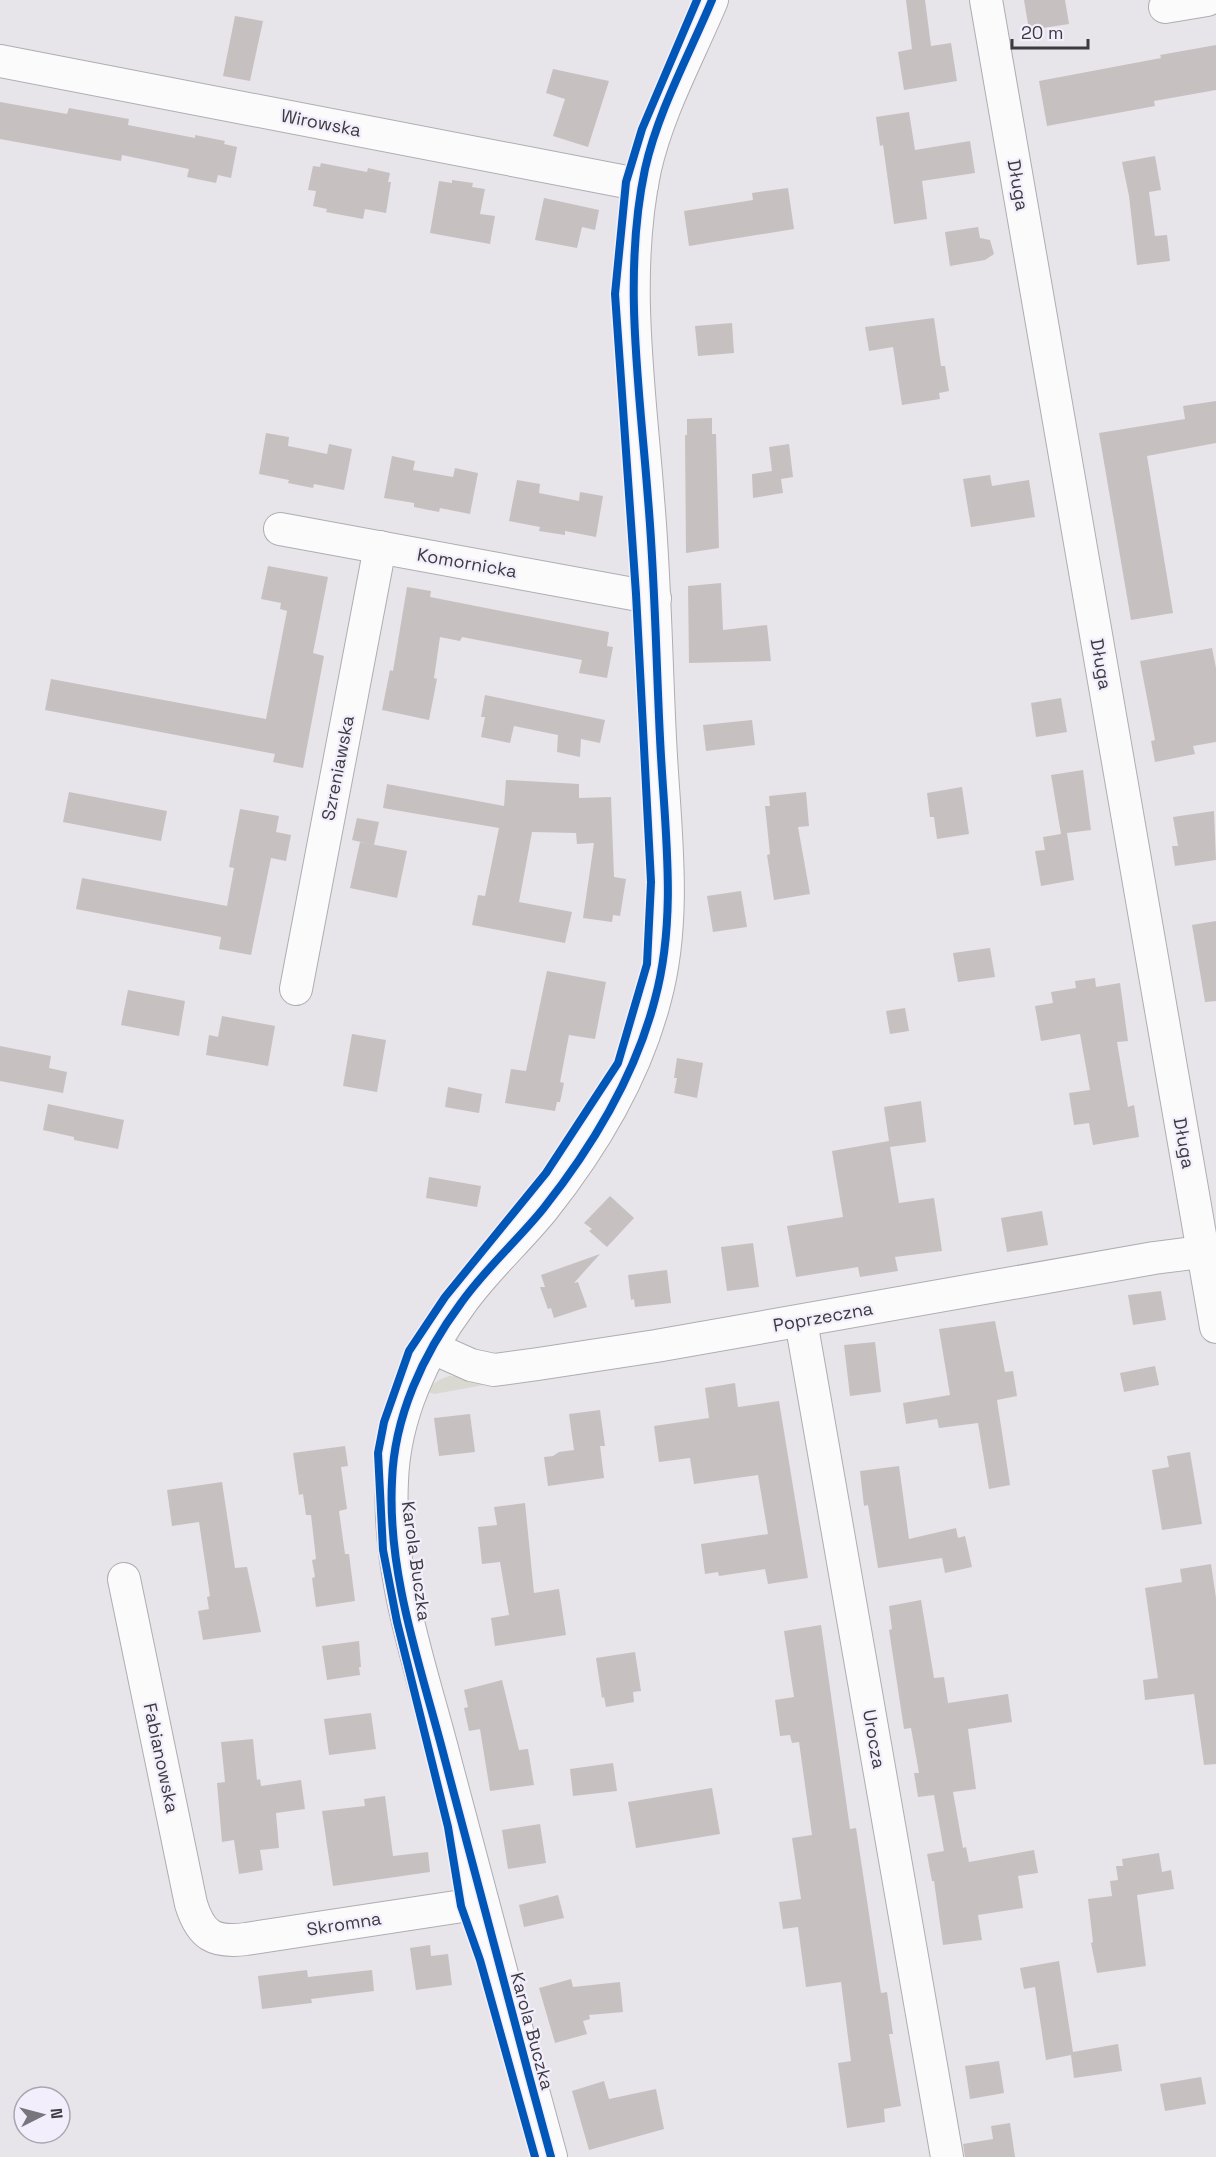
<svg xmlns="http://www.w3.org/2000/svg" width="1216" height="2157" font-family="'Space Grotesk',sans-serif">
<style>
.green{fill:#d9d8d1}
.building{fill:#c7c0c0}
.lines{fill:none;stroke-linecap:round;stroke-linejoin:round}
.street-casing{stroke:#afadb2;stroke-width:34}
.street{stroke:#fbfbfc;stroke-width:32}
.cycleway-casing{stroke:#f3eefc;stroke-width:11}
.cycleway{stroke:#0057b8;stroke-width:8}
.labels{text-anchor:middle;stroke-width:4.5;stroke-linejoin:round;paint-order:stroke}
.street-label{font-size:18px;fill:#3d3a40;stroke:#f3eefc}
</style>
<rect width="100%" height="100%" fill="#e7e4ea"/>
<path class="green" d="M449,1376l62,4 -77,14 -6,-2 1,-5 10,-7z"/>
<g class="building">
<path d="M906,0h19l6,46 20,-3 6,38 -53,9 -6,-38 14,-3z"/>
<path d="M1024,0h41l4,24 -40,6z"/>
<path d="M235,16l28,5 -13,60 -27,-5z"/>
<path d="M1216,45v45l-62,11 1,5 -108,20 -8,-45 122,-23 -1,-3z"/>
<path d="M553,69l56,12 -21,66 -35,-11 12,-37 -19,-6z"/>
<path d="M0,102l67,12 2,-6 60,11 -1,6 67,13v-3l30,6 -1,3 13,3 -6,31 -13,-3 -2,8 -29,-6 2,-8 -67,-14 -1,6 -121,-22z"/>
<path d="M909,112l6,38 55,-9 5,32 -53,8 5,38 -33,5 -11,-79 -3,1 -4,-29z"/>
<path d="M1155,156l6,34 -12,2 6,44 12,-1 3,26 -33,4 -8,-69 -7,-34z"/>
<path d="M321,163l46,9 1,-4 22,5 -2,9h3l-5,31 -21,-4 -2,10 -37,-7 1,-3 -14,-3 3,-15 -8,-1 5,-24 7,1z"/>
<path d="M452,180l21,3 -1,4 13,2 -5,25 15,2 -5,28 -60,-11 9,-52 13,2z"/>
<path d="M788,188l6,41 -105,17 -5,-35 69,-11 -1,-7z"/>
<path d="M544,198l55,12 -4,20 -13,-3 -5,21 -42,-8z"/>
<path d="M978,227l2,11 10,2 4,14 -9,6 -35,6 -5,-34z"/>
<path d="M934,318l7,48h4l4,25 -10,2 1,6 -38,6 -9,-58 -24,4 -4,-24z"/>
<path d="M732,323l2,30 -36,3 -3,-30z"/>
<path d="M1216,401v42l-69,13 26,157 -42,7 -32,-187 86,-14 -2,-13z"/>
<path d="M712,418v16h4l3,114 -33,5 -1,-118h2v-16z"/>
<path d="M266,433l23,4 -1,9 20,4 19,4 2,-10 23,5 -8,41 -30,-6 -1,4 -25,-5 1,-3 -30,-6z"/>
<path d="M789,444l4,33 -12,2 2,14 -30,5 -1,-24 20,-3 -3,-24z"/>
<path d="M392,456l23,5 -2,9 40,7 2,-9 23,5 -8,41 -30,-6 -1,4 -25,-5v-4l-30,-5z"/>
<path d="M990,475l2,11 37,-6 6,37 -64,10 -8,-48z"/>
<path d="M517,480l23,4 -1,9 40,8 1,-9 23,4 -7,41 -31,-6v4l-26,-4 1,-4 -31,-6z"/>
<path d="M268,566l60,11 -15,76 11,3 -21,112 -30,-6 2,-8 -230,-44 6,-31 215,40 21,-108 -7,-2 1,-6 -20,-4z"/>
<path d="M721,583l2,47 44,-5 4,36 -82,2 -1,-77z"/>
<path d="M407,587l24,4 -1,6 179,35 -2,14 6,1 -6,31 -28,-5 3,-13 -120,-23 -2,4 -20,-4 -6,41 3,1 -8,41 -47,-10 8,-40 3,1z"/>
<path d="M1212,648l4,20v74l-23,4 2,8 -40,8 -4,-21 4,-1 -15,-79z"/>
<path d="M485,695l120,25 -5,23 -19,-4 -1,18 -23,-5 1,-17 -44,-9 -4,17 -29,-6 4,-20h-4z"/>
<path d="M1061,698l6,34 -31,5 -5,-34z"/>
<path d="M752,720l3,25 -49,6 -3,-26z"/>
<path d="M1083,770l8,60 -24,3 7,47 -33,6 -6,-35 10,-1 -2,-13 18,-3 -10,-59z"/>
<path d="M506,780l73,4v14l32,-1 3,80 12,2 -6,37 -7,-1 -1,7 -29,-4 11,-75 -17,1 -1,-11 -44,-1 -13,70 53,10 -7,31 -93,-18 6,-30 7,1 14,-68 -116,-20 4,-24 117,22z"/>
<path d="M962,787l7,47 -32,5 -3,-22h-4l-3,-24z"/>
<path d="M69,792l98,19 -6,30 -98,-19z"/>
<path d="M806,792l3,34 -11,1 12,67 -36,6 -7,-45 3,-1 -5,-48h5l-1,-10z"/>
<path d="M240,809l39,7 -3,16 15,3 -5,26 -15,-3 -20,97 -32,-6 2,-12 -145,-28 6,-31 145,28 7,-38 -5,-1z"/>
<path d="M1214,811l2,49 -41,6 -3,-20h6l-5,-29z"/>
<path d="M357,818l22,4 -5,23 -22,-5z"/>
<path d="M360,842l47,9 -10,47 -47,-10z"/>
<path d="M741,891l6,36 -34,5 -6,-36z"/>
<path d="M1216,921v80l-11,1 -13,-77z"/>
<path d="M990,948l5,29 -37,5 -5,-29z"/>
<path d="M547,971l59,11 -11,57 -26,-4 -9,47 4,1 -4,19h-3l-2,9 -50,-8 6,-34 15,2z"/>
<path d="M1095,978l1,9 24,-4 8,58 -11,1 11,65 6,-2 5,32 -46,8 -4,-22 -15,2 -5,-32 21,-3 -10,-56 -39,7 -6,-35 18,-3 -2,-11 25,-4 -1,-7z"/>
<path d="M128,990l57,11 -6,35 -58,-11z"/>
<path d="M905,1008l4,23 -19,3 -4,-23z"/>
<path d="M222,1016l53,10 -7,40 -62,-11 3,-20 9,2z"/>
<path d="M352,1034l34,6 -9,52 -34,-6z"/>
<path d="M0,1046l51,10 -2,12 18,4 -4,21 -63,-12z"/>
<path d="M677,1058l26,5 -6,35 -23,-5 3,-15h-3z"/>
<path d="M448,1087l34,7 -3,19 -34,-6z"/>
<path d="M921,1101l5,41 -36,5 9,56 35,-5 8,53 -47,6 3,14 -38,6 -2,-10 -62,10 -9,-51 56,-9 -11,-66 57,-10 -5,-34z"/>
<path d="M48,1104l76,16 -6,29 -44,-9v-3l-31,-7z"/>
<path d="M429,1177l52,9 -4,21 -51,-9z"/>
<path d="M610,1196l24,22 -27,29 -18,-16 3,-2 -8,-6z"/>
<path d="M1042,1211l6,34 -41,7 -6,-34z"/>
<path d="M753,1243l6,44 -32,4 -6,-44z"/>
<path d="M600,1254l-26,29 4,-1 9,25 -33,11 -3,-10 -3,1 -8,-22h5l-4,-12z"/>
<path d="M667,1270l4,33 -36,4 -1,-8 -3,1 -3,-25z"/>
<path d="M1161,1291l5,29 -33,5 -5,-30z"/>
<path d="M995,1321l10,51 8,-1 4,25 -20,4 13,85 -21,4 -11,-66 -39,5 -2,-9 -31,5 -3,-21 47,-8 -11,-66z"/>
<path d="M875,1342l6,50 -31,4 -6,-51z"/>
<path d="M1155,1366l4,19 -35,7 -4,-19z"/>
<path d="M735,1383l3,24 41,-6 29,177 -40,6 -3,-15 -46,7 -1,-4 -13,2 -4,-30 67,-10 -10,-59 -64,9 -4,-26 -31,4 -5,-36 55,-8 -4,-30z"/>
<path d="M600,1410l5,36h-5l4,32 -56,8 -4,-29 9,-1 6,-4 15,-2 -5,-36z"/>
<path d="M470,1414l5,38 -36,4 -5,-38z"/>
<path d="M345,1446l3,20 -7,1 6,42 -8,2 6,43h4l6,47 -39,6 -4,-29 3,-1 -3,-17 4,-1 -5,-44h-5l-3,-21 -4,1 -6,-42z"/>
<path d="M1190,1452l12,72 -40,6 -10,-60 17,-3 -2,-11z"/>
<path d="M899,1466l10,73 47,-11 2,10 7,-2 7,31 -27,6 -3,-15 -64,10 -10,-63 -4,1 -4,-35z"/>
<path d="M222,1482l13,86 12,-1 14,65 -58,8 -5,-29 11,-2 -2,-12 3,-1 -11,-74 -27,4 -5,-36z"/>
<path d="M525,1503l9,90 25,-4 7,46 -71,11 -4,-28 18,-3 -9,-53 -18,2 -4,-37 19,-2 -3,-18z"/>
<path d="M1211,1564l5,34v166l-12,1 -10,-71 -49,6 -2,-20 15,-2 -13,-90 37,-6 -2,-13z"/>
<path d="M921,1600l13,78 10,-1 4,26 60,-9 4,28 -44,7 8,60 -23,3 10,56 3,-1 3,15 65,-12 4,23 -20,3 5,32 -45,7 4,25 -39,5 -9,-64h-2l-5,-27 17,-3 -10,-56 -16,2 -4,-24h5l-8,-45 -7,1 -15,-99 3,-1 -3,-23z"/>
<path d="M821,1625l29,204 6,-1 25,165 6,-1 6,42h-4l12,72 -17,3 1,13 -38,6 -9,-65 13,-2 -10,-79 -35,5 -8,-60 -15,2 -4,-27 22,-3 -9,-61 20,-3 -13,-93 -7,1 -2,-8 -10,1 -5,-36 19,-3 -10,-66z"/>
<path d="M359,1641l2,26h-2l1,8 -33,5 -5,-34z"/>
<path d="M635,1652l6,39 -8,1 1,10 -28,5 -2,-10 -2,1 -6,-40z"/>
<path d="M502,1680l17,70 9,-1 6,36 -44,6 -10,-62 -11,2 -5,-23 4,-1 -4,-17z"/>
<path d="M371,1713l5,36 -47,6 -5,-36z"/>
<path d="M253,1739l4,41 3,-1 1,7 40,-6 4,29 -29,4 3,35 -19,2 3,20 -24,4 -5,-34 -12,2 -5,-59 8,-1 -4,-40z"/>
<path d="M613,1763l4,28 -44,5 -3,-27z"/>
<path d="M712,1788l8,46 -84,14 -8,-46z"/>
<path d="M385,1796l8,60 35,-4 2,20 -97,14 -11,-75 43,-5 -1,-7z"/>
<path d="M540,1824l6,39 -38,6 -6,-39z"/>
<path d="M1159,1853l3,19 9,-2 3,19 -37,6 9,71 -49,7 -6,-30 2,-1 -5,-43 24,-3 -2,-15 8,-1 -2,-14h7l-1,-7z"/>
<path d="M558,1895l6,23 -40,9 -5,-22z"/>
<path d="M430,1945l1,11 17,-2 4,31 -36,5 -6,-42z"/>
<path d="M1059,1961l14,91 45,-8 4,27 -48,7 -3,-23 -25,5 -11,-73 -11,2 -4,-21z"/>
<path d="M307,1970l1,7 64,-7 2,21 -63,8 1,4 -50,6 -4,-33z"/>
<path d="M571,1979l2,8 47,-5 3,30 -34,3 1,4 -7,2 4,13 -32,9 -16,-55z"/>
<path d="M999,2061l5,32 -34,6 -5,-33z"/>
<path d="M1201,2077l5,27 -41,7 -5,-27z"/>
<path d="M604,2081l5,18 47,-10 8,40 -75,21 -17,-59z"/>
<path d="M1010,2123l5,34h-50l-2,-13 30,-5 -2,-13z"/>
</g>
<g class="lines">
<g class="street-casing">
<g id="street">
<path d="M986,0l230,1327"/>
<path d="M1165,7l42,-7"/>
<path d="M0,61l642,124"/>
<path d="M280,529l375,69"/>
<path d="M296,989l84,-442"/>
<path d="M801,1321l146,836"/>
<path d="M433,1348l38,17 23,5 44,-6 118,-18 498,-88 62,-8"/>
<path d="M124,1579l67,325c10,32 23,39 55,35l236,-36"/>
<path d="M551,2157c-36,-132 -71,-264 -106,-397 -23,-90 -58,-184 -53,-279 2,-64 31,-127 69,-178 24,-34 56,-62 82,-94 50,-63 92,-132 112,-210 23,-85 9,-174 5,-261 -4,-79 -5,-159 -12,-239 -8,-108 -26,-222 -3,-330 13,-58 44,-114 67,-169"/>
</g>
</g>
<use href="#street" class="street"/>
<g class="cycleway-casing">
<g id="cycleway">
<path d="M535,2157l-55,-197 -19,-54 -13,-79 -51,-205 -14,-72 -5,-97 6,-31 25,-71 36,-54 101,-124 72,-110 29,-99 4,-82 -15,-288 -21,-300 11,-112 16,-53 55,-129"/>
<path d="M551,2157c-36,-132 -71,-264 -106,-397 -23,-90 -58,-184 -53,-279 2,-64 31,-127 69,-178 24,-34 56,-62 82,-94 50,-63 92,-132 112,-210 23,-85 9,-174 5,-261 -4,-79 -5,-159 -12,-239 -8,-108 -26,-222 -3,-330 13,-58 44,-114 67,-169"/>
</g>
</g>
<use href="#cycleway" class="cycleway"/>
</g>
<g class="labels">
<g class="street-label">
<text transform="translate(321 123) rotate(11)" y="6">Wirowska</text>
<text transform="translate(1018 185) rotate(80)" y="6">Długa</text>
<text transform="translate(467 563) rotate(10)" y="6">Komornicka</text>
<text transform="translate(1101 664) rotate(80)" y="6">Długa</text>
<text transform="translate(338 768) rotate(-79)" y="6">Szreniawska</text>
<text transform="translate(1184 1143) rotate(80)" y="6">Długa</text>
<text transform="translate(823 1317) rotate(-10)" y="6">Poprzeczna</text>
<text transform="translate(416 1561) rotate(82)" y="6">Karola Buczka</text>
<text transform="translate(874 1739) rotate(80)" y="6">Urocza</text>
<text transform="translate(161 1758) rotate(78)" y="6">Fabianowska</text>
<text transform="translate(344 1924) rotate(-9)" y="6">Skromna</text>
<text transform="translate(532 2031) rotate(75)" y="6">Karola Buczka</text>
</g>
</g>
<g transform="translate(42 2115) rotate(84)"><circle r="28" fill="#f3eefc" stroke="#aaa6b1" stroke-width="1.5"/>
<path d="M0-4.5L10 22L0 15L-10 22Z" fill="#78767c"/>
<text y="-9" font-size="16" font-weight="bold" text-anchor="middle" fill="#3d3a40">N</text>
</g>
<path d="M1012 39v9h76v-9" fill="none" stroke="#3d3a40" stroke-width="3"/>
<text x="1021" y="39" font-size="18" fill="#3d3a40" stroke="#f3eefc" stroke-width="4.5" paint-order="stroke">20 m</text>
</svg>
